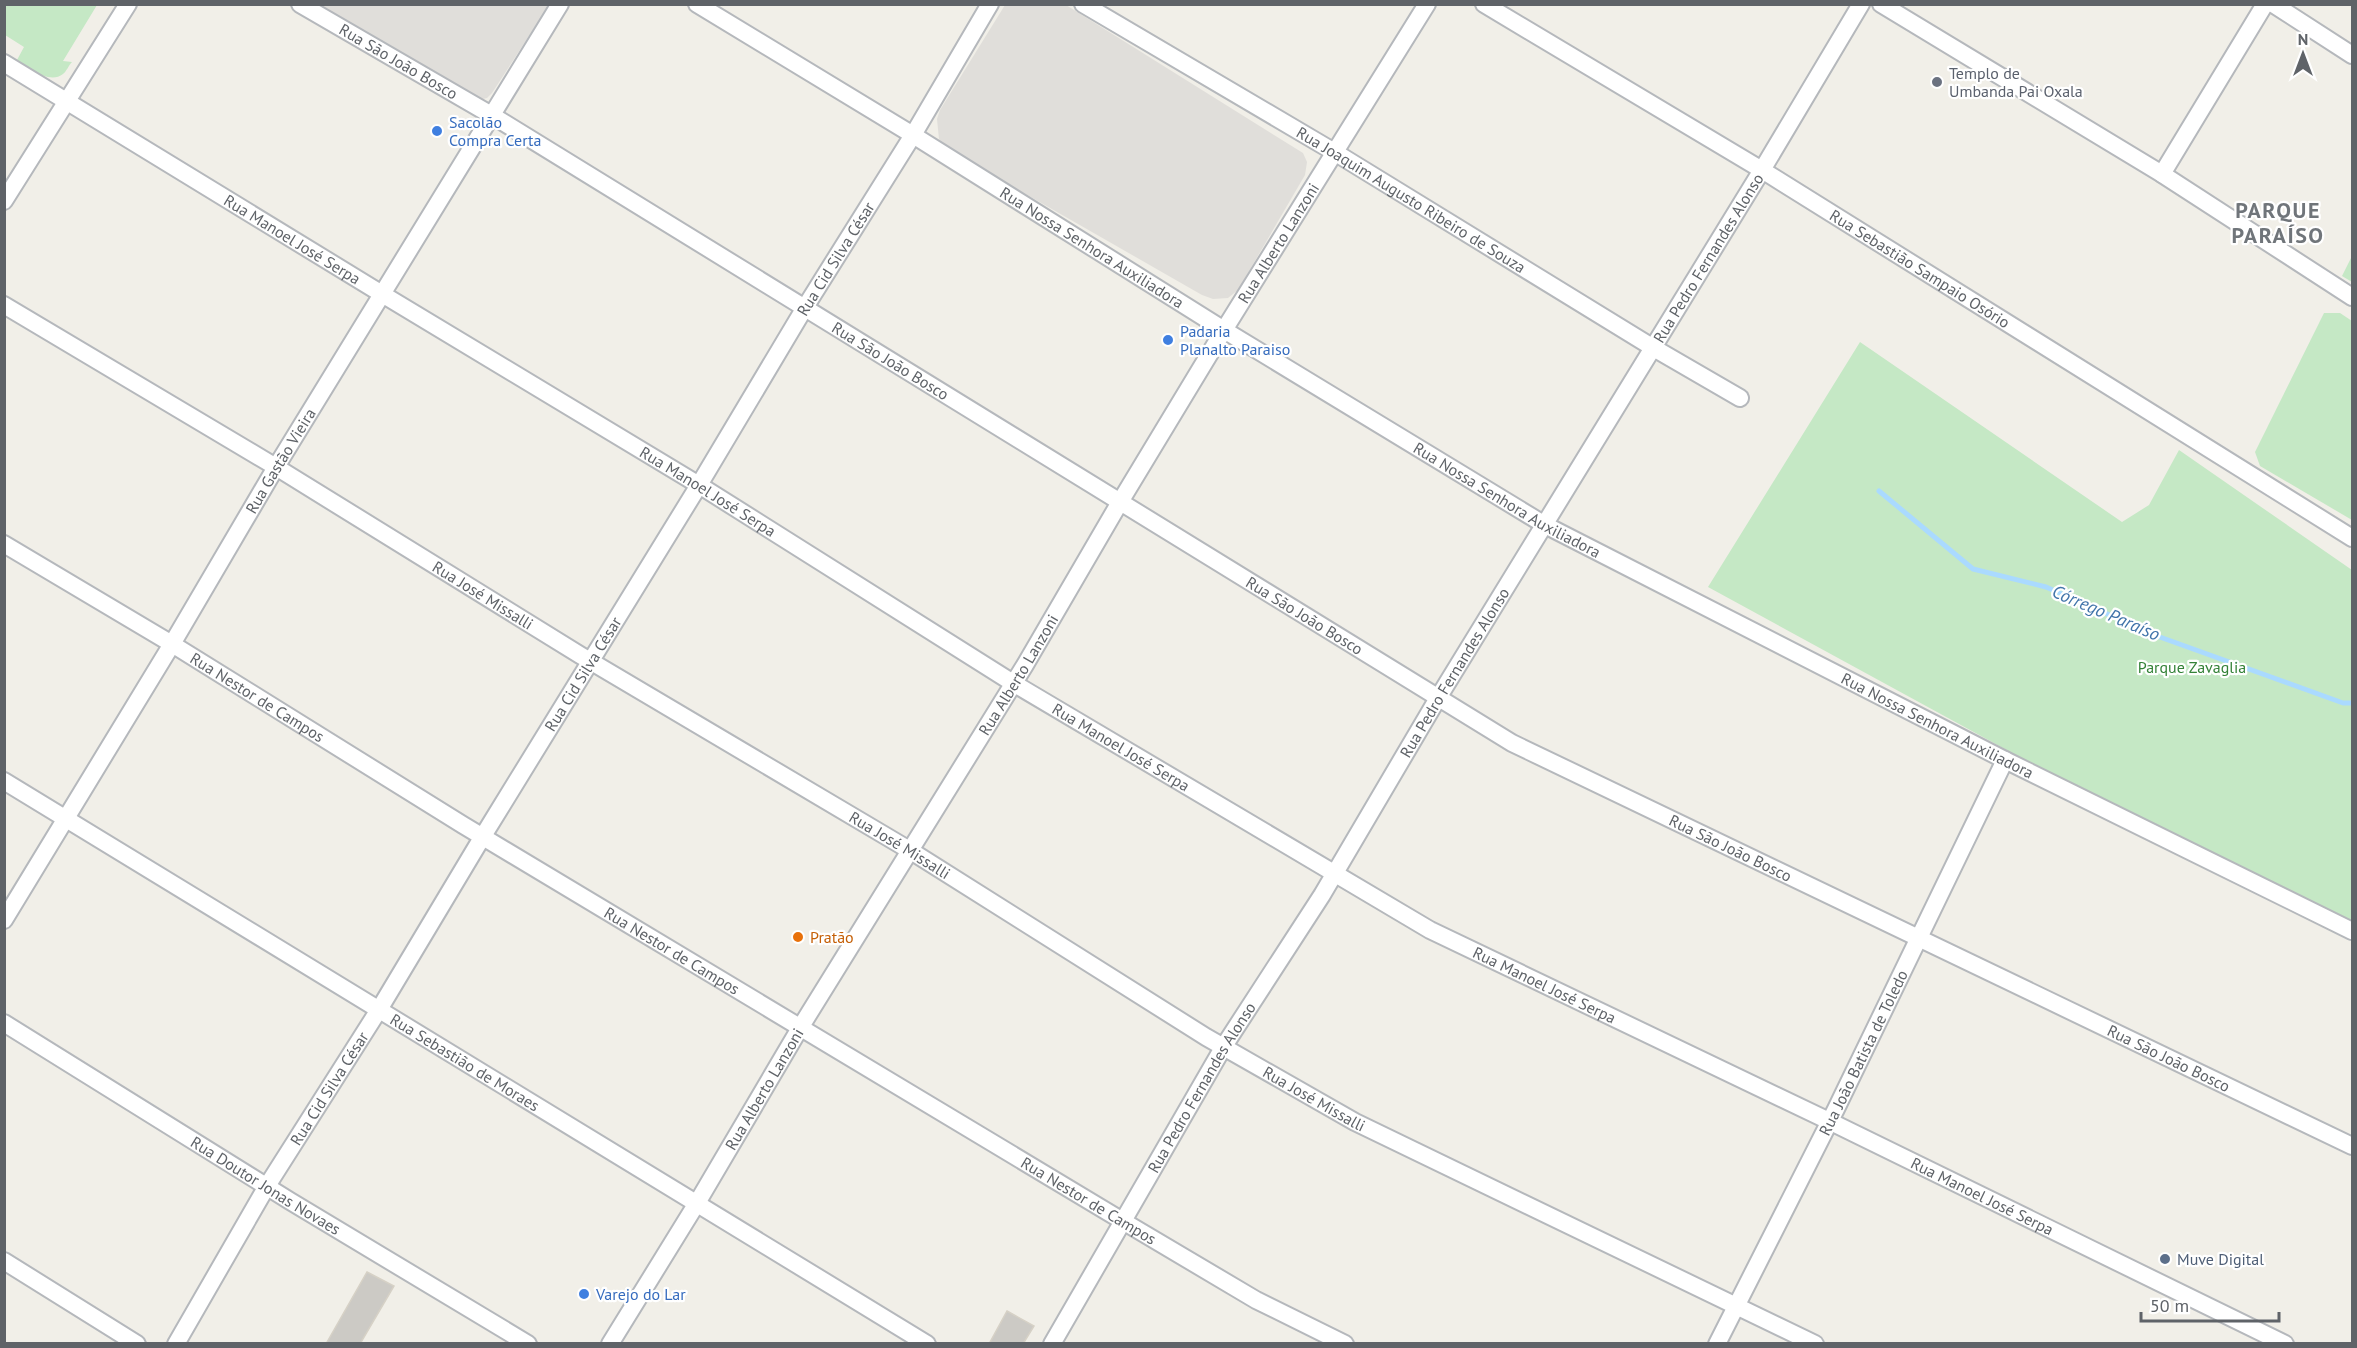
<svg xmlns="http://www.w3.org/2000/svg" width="2357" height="1348" font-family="'PT Sans',sans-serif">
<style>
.industrial{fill:#e0deda}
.green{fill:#c5e8c5}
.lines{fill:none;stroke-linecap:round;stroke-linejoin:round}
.stream{stroke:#aadaff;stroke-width:5}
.building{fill:#cccac5;stroke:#d6d1c6;stroke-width:1.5}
.minor-casing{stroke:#b5b8bc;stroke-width:20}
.minor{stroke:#fff;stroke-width:16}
.worship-dot{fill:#6b7280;stroke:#fff;stroke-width:2}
.shop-dot{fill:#3f7fe0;stroke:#fff;stroke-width:2}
.food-dot{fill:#e8710a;stroke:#fff;stroke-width:2}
.service-dot{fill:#5c6f8a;stroke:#fff;stroke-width:2}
.labels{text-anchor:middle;stroke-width:4.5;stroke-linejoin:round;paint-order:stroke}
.street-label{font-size:16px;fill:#5f6368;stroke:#fff}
.worship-label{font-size:16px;fill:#5b616d;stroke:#fff;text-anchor:start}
.shop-label{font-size:16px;fill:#366cbe;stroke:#fff;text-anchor:start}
.park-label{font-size:16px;fill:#348238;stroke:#fff}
.food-label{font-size:16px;fill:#c56008;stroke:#fff;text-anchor:start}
.service-label{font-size:16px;fill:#4e5e75;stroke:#fff;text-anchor:start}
.water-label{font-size:18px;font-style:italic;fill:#4174aa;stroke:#fff}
.district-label{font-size:22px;font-weight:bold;letter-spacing:1.5px;fill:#70757a;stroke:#fff}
</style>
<rect width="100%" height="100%" fill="#f1efe8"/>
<g class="industrial">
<path d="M318,5h231l-57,88 -5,5 -8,2z"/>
<path d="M1005,5h61l237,148 4,9 -2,13 -67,115 -10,8 -15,1 -11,-4 -255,-146 -8,-10 -2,-20 3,-9z"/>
</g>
<g class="green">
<path d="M4,5l1,-1 92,1 -34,56 9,1c-3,3 -6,10 -9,12 -14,11 -35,-7 -46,-14l7,-13 -19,-12z"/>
<path d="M2352,256v26l-10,-6z"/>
<path d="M2324,313h16l12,8v199l-92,-54 -5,-14z"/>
<path d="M1860,342l262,180 27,-17 30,-55 173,120v352l-261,-126 -383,-209z"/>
</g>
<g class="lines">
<path class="stream" d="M1879,491l94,78 73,18 111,49 186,67h9"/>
</g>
<g class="building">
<path d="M367,1272l27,14 -34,58h-34z"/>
<path d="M1007,1311l27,15 -11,18h-34z"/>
</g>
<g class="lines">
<g class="minor-casing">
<g id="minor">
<path id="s1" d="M300,4l193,112 1019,627 840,403"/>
<path id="s2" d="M697,4l216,131 311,195 321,195 460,235 347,171"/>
<path id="s3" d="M1083,4l253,149 316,194 88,51"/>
<path id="s4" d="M1484,4l278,166 590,368"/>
<path d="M1881,4l281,170 190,123"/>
<path d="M2273,4l79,51"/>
<path id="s5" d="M4,63l378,231 317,191 314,198 417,247 399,191 456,223"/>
<path d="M2162,174l103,-170"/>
<path d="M4,201l124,-197"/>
<path id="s6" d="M4,305l272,162 304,188 331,196 295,186 149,85 460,222"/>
<path id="s7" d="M4,544l168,100 291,181 658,395 135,80 89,44"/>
<path id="s8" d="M4,781l923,563"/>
<path id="s9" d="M4,920l168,-276 104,-177 284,-463"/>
<path id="s10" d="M4,1023l286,178 238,143"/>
<path d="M4,1261l133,83"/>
<path id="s11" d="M176,1344l91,-158 113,-178 103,-172 216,-351 105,-176 109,-174 77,-131"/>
<path id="s12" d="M610,1344l87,-141 103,-175 225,-363 95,-163 104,-172 203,-326"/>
<path id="s13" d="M1052,1344l172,-298 98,-151 116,-197 324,-528 99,-166"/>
<path id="s14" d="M1717,1344l119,-235 169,-349"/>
</g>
</g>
<use href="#minor" class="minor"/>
</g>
<circle class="worship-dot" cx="1937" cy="82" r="6"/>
<g class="shop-dot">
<circle cx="437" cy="131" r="6"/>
<circle cx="1168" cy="340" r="6"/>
<circle cx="584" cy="1294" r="6"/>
</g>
<circle class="food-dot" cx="798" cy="937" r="6"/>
<circle class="service-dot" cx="2165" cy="1259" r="6"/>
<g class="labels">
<g class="street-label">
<text dy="6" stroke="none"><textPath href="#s1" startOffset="114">Rua São João Bosco</textPath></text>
<text dy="6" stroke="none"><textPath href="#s3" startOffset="382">Rua Joaquim Augusto Ribeiro de Souza</textPath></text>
<text dy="6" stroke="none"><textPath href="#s5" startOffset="338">Rua Manoel José Serpa</textPath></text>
<text dy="6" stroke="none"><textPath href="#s12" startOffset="1288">Rua Alberto Lanzoni</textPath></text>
<text dy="6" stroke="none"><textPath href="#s2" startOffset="464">Rua Nossa Senhora Auxiliadora</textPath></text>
<text dy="6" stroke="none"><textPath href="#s13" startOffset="1269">Rua Pedro Fernandes Alonso</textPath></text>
<text dy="6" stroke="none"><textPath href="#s11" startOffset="1270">Rua Cid Silva César</textPath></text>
<text dy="6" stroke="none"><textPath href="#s4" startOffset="510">Rua Sebastião Sampaio Osório</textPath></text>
<text dy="6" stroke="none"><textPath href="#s1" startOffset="690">Rua São João Bosco</textPath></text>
<text dy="6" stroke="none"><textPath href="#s9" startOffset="536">Rua Gastão Vieira</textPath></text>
<text dy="6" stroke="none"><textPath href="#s5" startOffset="824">Rua Manoel José Serpa</textPath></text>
<text dy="6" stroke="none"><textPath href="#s2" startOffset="950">Rua Nossa Senhora Auxiliadora</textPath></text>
<text dy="6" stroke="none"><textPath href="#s6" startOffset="560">Rua José Missalli</textPath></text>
<text dy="6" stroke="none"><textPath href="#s1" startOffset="1176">Rua São João Bosco</textPath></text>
<text dy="6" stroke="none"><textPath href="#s13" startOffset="783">Rua Pedro Fernandes Alonso</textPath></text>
<text dy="6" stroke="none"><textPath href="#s11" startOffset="784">Rua Cid Silva César</textPath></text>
<text dy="6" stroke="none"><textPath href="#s12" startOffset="784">Rua Alberto Lanzoni</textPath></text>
<text dy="6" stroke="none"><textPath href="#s7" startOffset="296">Rua Nestor de Campos</textPath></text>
<text dy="6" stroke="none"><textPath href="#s2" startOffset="1436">Rua Nossa Senhora Auxiliadora</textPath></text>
<text dy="6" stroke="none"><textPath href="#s5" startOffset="1310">Rua Manoel José Serpa</textPath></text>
<text dy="6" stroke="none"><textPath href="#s6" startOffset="1046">Rua José Missalli</textPath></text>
<text dy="6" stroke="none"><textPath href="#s1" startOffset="1662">Rua São João Bosco</textPath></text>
<text dy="6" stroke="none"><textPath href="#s7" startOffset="782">Rua Nestor de Campos</textPath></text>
<text dy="6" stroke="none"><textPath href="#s5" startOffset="1796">Rua Manoel José Serpa</textPath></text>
<text dy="6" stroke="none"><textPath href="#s14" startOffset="326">Rua João Batista de Toledo</textPath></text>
<text dy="6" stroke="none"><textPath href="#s1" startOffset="2148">Rua São João Bosco</textPath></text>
<text dy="6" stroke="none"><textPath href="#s8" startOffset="540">Rua Sebastião de Moraes</textPath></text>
<text dy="6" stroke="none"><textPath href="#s13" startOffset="297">Rua Pedro Fernandes Alonso</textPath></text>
<text dy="6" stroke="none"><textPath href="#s11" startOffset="298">Rua Cid Silva César</textPath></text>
<text dy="6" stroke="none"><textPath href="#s12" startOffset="298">Rua Alberto Lanzoni</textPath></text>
<text dy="6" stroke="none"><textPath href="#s6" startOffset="1532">Rua José Missalli</textPath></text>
<text dy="6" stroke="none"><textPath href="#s10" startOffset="308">Rua Doutor Jonas Novaes</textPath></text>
<text dy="6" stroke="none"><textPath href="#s5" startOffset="2282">Rua Manoel José Serpa</textPath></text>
<text dy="6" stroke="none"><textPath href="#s7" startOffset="1268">Rua Nestor de Campos</textPath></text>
</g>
<g class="worship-label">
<text x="1949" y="79">Templo de<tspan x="1949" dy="18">Umbanda Pai Oxala</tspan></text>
</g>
<g class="shop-label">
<text x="449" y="128">Sacolão<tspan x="449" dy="18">Compra Certa</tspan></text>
<text x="1180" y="337">Padaria<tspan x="1180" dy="18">Planalto Paraiso</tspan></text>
<text x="596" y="1300">Varejo do Lar</text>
</g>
<g class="park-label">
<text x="2192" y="673">Parque Zavaglia</text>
</g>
<g class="food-label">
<text x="810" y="943">Pratão</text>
</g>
<g class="service-label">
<text x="2177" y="1265">Muve Digital</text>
</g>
<g class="water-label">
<text transform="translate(2106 613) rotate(23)" y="6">Córrego Paraíso</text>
</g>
<g class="district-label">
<text x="2278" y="218">PARQUE<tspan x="2278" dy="25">PARAÍSO</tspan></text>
</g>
</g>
<rect width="2357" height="1348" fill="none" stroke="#5f6368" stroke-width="12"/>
<g transform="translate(2303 54)" stroke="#ffffff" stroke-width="4.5" paint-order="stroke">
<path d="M0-4.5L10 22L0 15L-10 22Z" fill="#5f6368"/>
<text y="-9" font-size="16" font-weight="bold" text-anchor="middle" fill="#5f6368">N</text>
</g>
<path d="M2141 1312v9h138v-9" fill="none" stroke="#5f6368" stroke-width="3"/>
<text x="2150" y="1312" font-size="18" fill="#5f6368" stroke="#ffffff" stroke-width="4.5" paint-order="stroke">50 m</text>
</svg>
